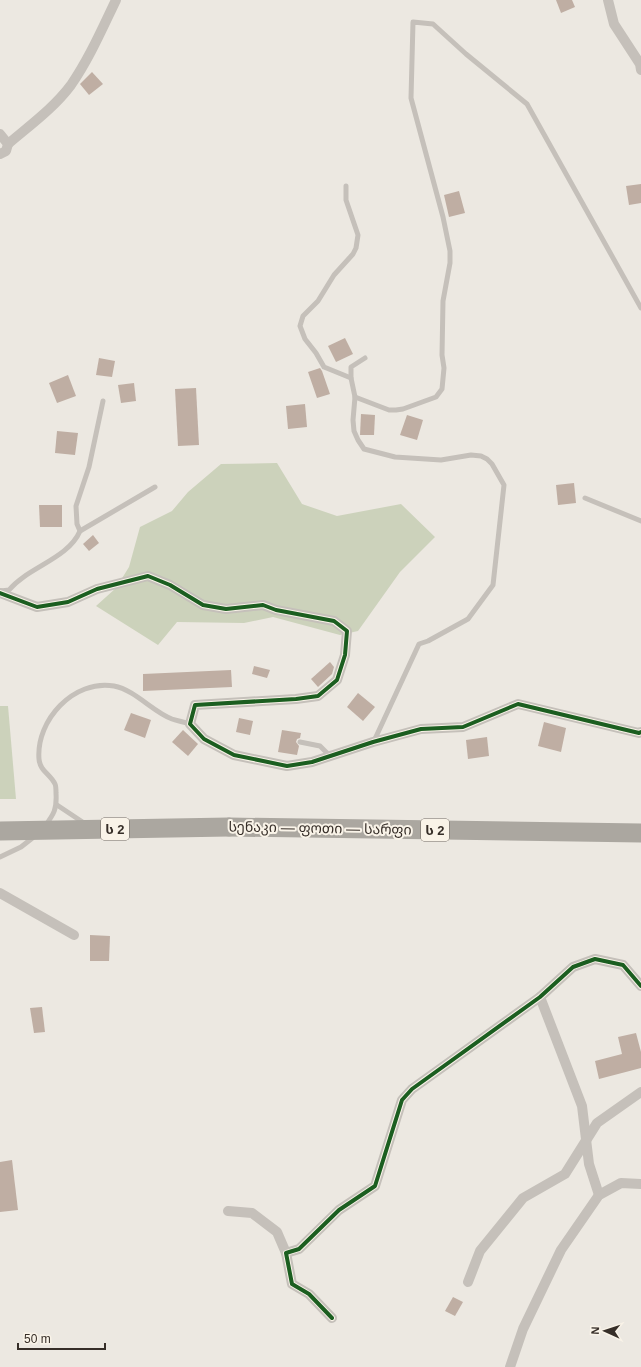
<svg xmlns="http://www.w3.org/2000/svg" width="641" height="1367" font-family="Helvetica,'Noto Sans Georgian',sans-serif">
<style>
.green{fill:#ccd2bb}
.building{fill:#bfaea3}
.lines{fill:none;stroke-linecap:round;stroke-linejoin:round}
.lane{stroke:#c5c0ba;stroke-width:5}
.street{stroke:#c5c0ba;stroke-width:10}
.highway{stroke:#aba7a0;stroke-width:19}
.highway-bridge{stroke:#aba7a0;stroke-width:19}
.cycleway-casing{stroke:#f9f3e8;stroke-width:6}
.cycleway{stroke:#1b5e20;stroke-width:4}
.labels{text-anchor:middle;stroke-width:4;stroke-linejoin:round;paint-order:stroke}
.shield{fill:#f9f3e8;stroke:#706962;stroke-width:1}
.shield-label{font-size:13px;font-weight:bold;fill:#362e28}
.street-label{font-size:14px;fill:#362e28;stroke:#f9f3e8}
</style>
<rect width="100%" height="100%" fill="#ece8e1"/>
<g class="green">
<path d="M277,463l25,41 35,12 64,-12 34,33 -35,35 -42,59 -18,4 -67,-18 -29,6 -67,-1 -19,23 -62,-39 20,-18 13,-21 11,-40 32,-16 16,-19 33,-28z"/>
<path d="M0,706h8l8,93h-16z"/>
</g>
<g class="building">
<path d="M556,0h16l3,7 -14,6z"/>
<path d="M92,72l11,12 -14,11 -9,-11z"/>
<path d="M641,184v19l-12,2 -3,-19z"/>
<path d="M459,191l6,22 -16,4 -5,-22z"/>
<path d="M345,338l8,16 -17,8 -8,-16z"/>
<path d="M99,358l16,3 -3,16 -16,-2z"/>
<path d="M320,368l2,3 8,23 -13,4 -9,-26z"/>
<path d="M68,375l8,21 -19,7 -8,-20z"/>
<path d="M134,383l2,18 -15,2 -3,-18z"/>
<path d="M196,388l3,57 -21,1 -3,-57z"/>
<path d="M305,404l2,23 -19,2 -2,-23z"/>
<path d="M361,414l14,1 -1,20h-14z"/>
<path d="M407,415l16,5 -6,20 -17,-5z"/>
<path d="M57,431l21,2 -3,22 -20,-2z"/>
<path d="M574,483l2,20 -18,2 -2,-20z"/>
<path d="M39,505h23v22h-22z"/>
<path d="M93,535l6,8 -10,8 -6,-7z"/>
<path d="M330,662l4,5 -2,7 -14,13 -7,-8z"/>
<path d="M254,666l16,4 -3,8 -15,-4z"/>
<path d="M231,670l1,17 -89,4v-17z"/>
<path d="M358,693l17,14 -12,14 -16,-14z"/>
<path d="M131,713l20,7 -6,18 -21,-8z"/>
<path d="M239,718l14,3 -3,14 -14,-3z"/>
<path d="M544,722l22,6 -5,24 -23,-6z"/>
<path d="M183,730l15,14 -10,12 -16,-14z"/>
<path d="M282,730l19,3 -1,5 -3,1 -1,3 3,4 -2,9 -19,-3z"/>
<path d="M487,737l2,19 -21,3 -2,-19z"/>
<path d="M90,935l20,1 -1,25h-19z"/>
<path d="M42,1007l3,25 -11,1 -4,-25z"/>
<path d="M636,1033l5,19v16l-42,11 -4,-18 27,-7 -4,-17z"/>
<path d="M12,1160l6,50 -18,2v-50z"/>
<path d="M453,1297l10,5 -8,14 -10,-5z"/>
</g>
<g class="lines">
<g class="lane">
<path d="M346,186v14l12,35 -2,13 -3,6 -19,21 -16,26 -15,15 -3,10 5,13 11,14 8,14 27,11 4,19 -2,23 1,11 4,9 6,9 31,8 46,3 30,-5 10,1 6,3 5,5 12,21 -11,100 -25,34 -40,22 -9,3 -45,97"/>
<path d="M351,378v-11l14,-9"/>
<path d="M355,397l34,13h7l7,-1 33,-12 6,-8 2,-21 -2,-13 1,-54 7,-38v-12l-7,-34 -32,-119 2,-76 20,2 33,30 61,50 114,204"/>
<path d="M585,498l56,23"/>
<path d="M80,531l-3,-7 -1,-18 13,-39 14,-66"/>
<path d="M1,591l8,-1c19,-23 59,-31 71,-59l75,-44"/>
<path d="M300,742l20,4 10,10"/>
<path d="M57,805l27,18"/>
<path d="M45,826c9,-12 12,-17 11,-33 0,-3 0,-7 -1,-9 -5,-10 -15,-13 -16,-25 -3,-39 35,-80 75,-73 21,4 39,26 58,33 6,2 12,3 18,5"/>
<path d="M0,857l21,-10 14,-11"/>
</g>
<g class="street">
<path d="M608,0l6,24 26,40 1,6"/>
<path d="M0,134l8,10 -2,7 -6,3"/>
<path d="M8,144c21,-18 46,-36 63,-59 18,-26 31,-56 45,-85"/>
<path d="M0,593l37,14 31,-5 29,-13 51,-13 22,9 33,20 23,4 37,-4 13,5 58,11 13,10 -2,24 -8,25 -19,16 -22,3 -101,6 -5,19 14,15 30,16 53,11 25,-4 61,-20 48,-13 42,-2 55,-23 121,29 2,-1"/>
<path d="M0,893l74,42"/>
<path d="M540,997l42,109 7,58 10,31"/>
<path d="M228,1211l24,2 25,19 9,21"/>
<path d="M468,1282l12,-31 43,-53 42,-24 32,-51 44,-31"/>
<path d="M332,1318l-23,-24 -17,-10 -6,-31 13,-4 40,-39 36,-24 27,-86 10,-11 128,-92 33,-30 22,-8 28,6 18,21"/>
<path d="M510,1367l13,-38 38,-79 38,-55 22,-12 20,1"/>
</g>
<path class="highway" d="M229,827l412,6"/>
<path class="highway-bridge" d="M0,831l229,-4"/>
<g class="cycleway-casing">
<g id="cycleway">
<path d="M0,593l37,14 31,-5 29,-13 51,-13 22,9 33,20 23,4 37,-4 13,5 58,11 13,10 -2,24 -8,25 -19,16 -22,3 -101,6 -5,19 14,15 30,16 53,11 25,-4 61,-20 48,-13 42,-2 55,-23 121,29 2,-1"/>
<path d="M332,1318l-23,-24 -17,-10 -6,-31 13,-4 40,-39 36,-24 27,-86 10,-11 128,-92 33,-30 22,-8 28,6 18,21"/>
</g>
</g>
<use href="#cycleway" class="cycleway"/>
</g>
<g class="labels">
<g class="shield">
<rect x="101" y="818" width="28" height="22" rx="3"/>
<rect x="421" y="819" width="28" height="22" rx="3"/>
</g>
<g class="shield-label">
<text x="115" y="834">ს 2</text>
<text x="435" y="835">ს 2</text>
</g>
<g class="street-label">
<text transform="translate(320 828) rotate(1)" y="5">სენაკი — ფოთი — სარფი</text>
</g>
</g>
<g transform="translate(605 1331) rotate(273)" stroke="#f9f3e8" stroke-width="3" paint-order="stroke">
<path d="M0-3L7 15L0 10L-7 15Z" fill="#362e28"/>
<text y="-6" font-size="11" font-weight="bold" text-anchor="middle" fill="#362e28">N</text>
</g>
<path d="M18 1343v6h87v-6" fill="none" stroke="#362e28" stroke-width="2"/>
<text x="24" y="1343" font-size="12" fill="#362e28" stroke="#f9f3e8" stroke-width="3" paint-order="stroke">50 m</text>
</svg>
